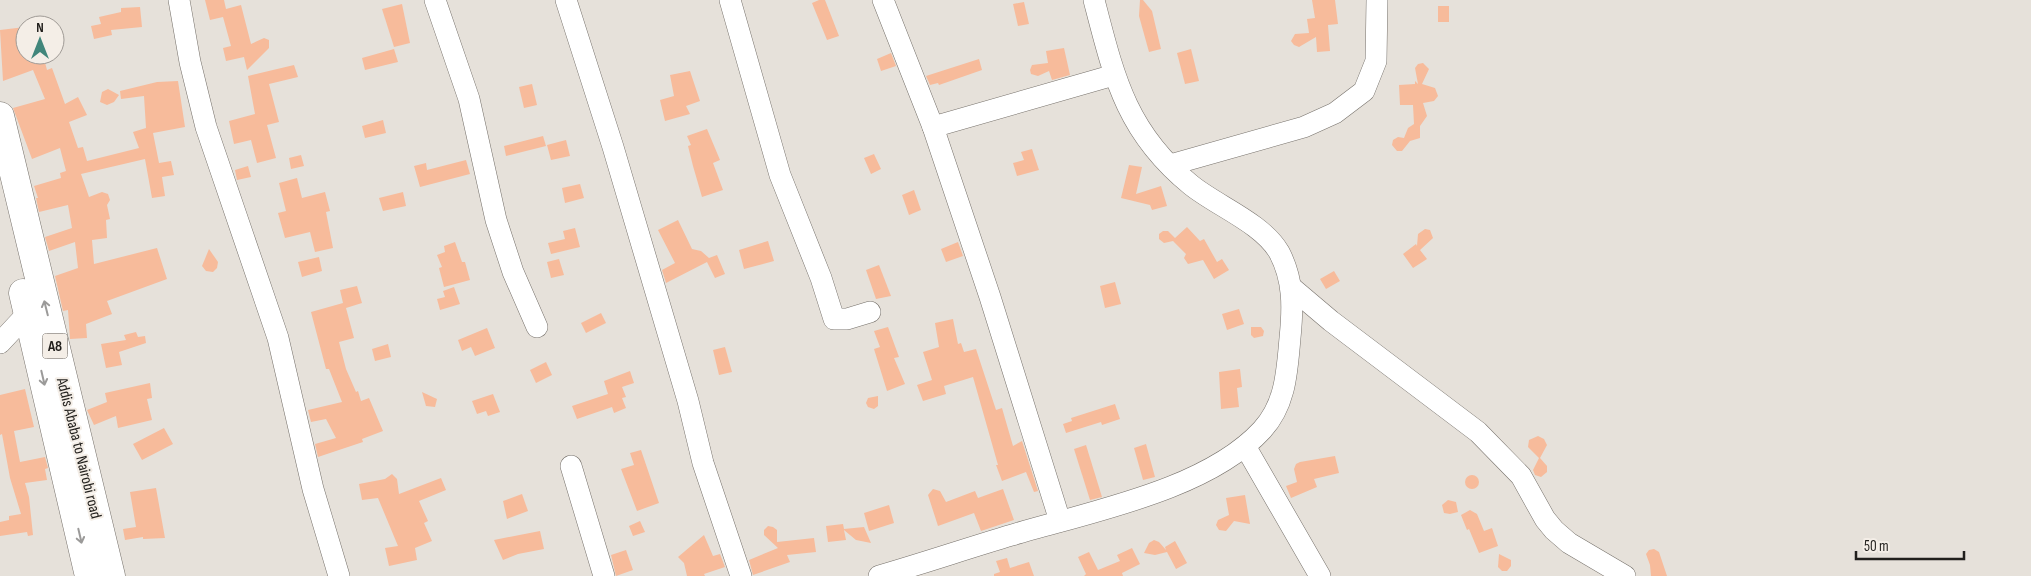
<svg xmlns="http://www.w3.org/2000/svg" width="2031" height="576" font-family="'Sofia Sans Condensed',sans-serif">
<style>
.building{fill:#f7bb9b}
.lines{fill:none;stroke-linecap:round;stroke-linejoin:round}
.minor-casing{stroke:#76716b;stroke-width:22}
.highway-casing{stroke:#76716b;stroke-width:29}
.minor{stroke:#fff;stroke-width:21}
.highway{stroke:#fff;stroke-width:28}
.oneway{stroke:#9b9a99}
.labels{text-anchor:middle;stroke-width:4;stroke-linejoin:round;paint-order:stroke}
.shield{fill:#f4eee7;stroke:#605d59;stroke-width:1}
.shield-label{font-size:15px;font-weight:bold;fill:#211f1c}
.street-label{font-size:16px;fill:#211f1c;stroke:#f4eee7}
</style>
<rect width="100%" height="100%" fill="#e6e1da"/>
<g class="building">
<path d="M205,0h19l2,9 15,-4 10,39 13,-6 5,2v8l-22,22 -3,-13 -18,4 -3,-13 8,-2 -8,-29 -13,3z"/>
<path d="M819,0h6l14,36 -12,4 -15,-37z"/>
<path d="M1140,0h3l9,11 9,38 -12,3 -10,-36z"/>
<path d="M1312,0h23l3,24 -10,1 2,26 -13,1 -1,-15 -17,10 -5,-2 -3,-4 4,-7 14,-1 -2,-14 8,-1z"/>
<path d="M1024,2l5,22 -11,2 -5,-22z"/>
<path d="M402,4l8,39 -16,4 -12,-38z"/>
<rect x="1438" y="6" width="11" height="16"/>
<path d="M140,7l2,20 -31,3 1,5 -18,4 -3,-13 10,-2 -2,-7 22,-5v-4z"/>
<path d="M25,27v28h18l4,15 5,-2 13,36 13,-7 9,18 -18,7 9,26 5,-1 4,14 52,-13 -6,-16 13,-4 -2,-32 -23,3 -1,-8 37,-9 21,-1 7,46 -32,6 6,30 12,-2 3,14 -12,2 3,19 -13,2 -7,-39 -64,15 8,23 13,-5 6,2 2,6 -3,5 3,14 -4,1 1,18 -15,2 2,24 63,-16 10,31 -60,22 5,13 -26,10 1,14 -17,1 -2,-29 -5,1 -8,-35 23,-8 -3,-26 -26,9 -4,-14 27,-9 -4,-23 -29,7 -3,-14h2l-4,-12 27,-8 -1,-5 6,-2 -6,-23 -28,11 -19,-51 32,-9 -12,-29 -30,11 -3,-51z"/>
<path d="M1064,48l6,27 -18,5 -3,-9 -11,5 -7,-2 -1,-4 2,-5 16,-2 -2,-12z"/>
<path d="M394,49l4,13 -33,8 -3,-12z"/>
<path d="M1191,49l8,32 -14,3 -8,-31z"/>
<path d="M891,53l5,13 -15,5 -4,-12z"/>
<path d="M979,59l3,11 -43,15 -1,-2 -8,2 -4,-9z"/>
<path d="M1423,63l6,6 -7,15 13,4 3,8 -4,5 -11,2 4,13 -7,10v12l-10,3 -8,10h-5l-5,-6 1,-5 5,-3 6,1 4,-10 6,-4 -1,-19h-13l-1,-20 16,-1v-3l3,3 -3,-16 3,-4z"/>
<path d="M294,65l4,12 -29,7 10,38 -12,3 9,33 -19,5 -6,-23 -17,4 -5,-23 26,-7 -7,-38z"/>
<path d="M690,71l10,30 -14,5 4,8 -25,7 -5,-21 14,-4 -4,-21z"/>
<path d="M532,84l5,21 -13,3 -5,-21z"/>
<path d="M108,89l11,6 -5,7 -7,3 -7,-3 2,-10z"/>
<path d="M383,120l3,13 -21,5 -3,-12z"/>
<path d="M707,129l13,31 -7,3 10,27 -21,7 -9,-31 -5,-20 3,-1 -4,-9z"/>
<path d="M543,136l3,10 -40,10 -2,-10z"/>
<path d="M566,140l4,16 -19,4 -4,-15z"/>
<path d="M1032,149l7,21 -22,6 -4,-13 11,-3 -3,-8z"/>
<path d="M874,154l7,15 -10,5 -7,-16z"/>
<path d="M301,155l3,11 -13,3 -2,-11z"/>
<path d="M466,160l4,14 -50,13 -6,-21 12,-3 1,7z"/>
<path d="M1129,165l13,2 -6,27 25,-8 6,20 -15,4 -2,-5 -29,-7z"/>
<path d="M248,166l3,11 -14,3 -2,-10z"/>
<path d="M297,178l5,20 23,-6 5,19 -4,1 7,36 -18,4 -5,-20 -25,6 -7,-25 8,-2 -7,-28z"/>
<path d="M580,184l4,14 -19,5 -3,-15z"/>
<path d="M914,190l7,20 -12,5 -7,-20z"/>
<path d="M403,192l3,14 -23,5 -4,-13z"/>
<path d="M678,220l14,29 9,2 8,7 8,-3 8,19 -10,4 -8,-16 -41,21 -4,-13 13,-7 -17,-33z"/>
<path d="M1187,227l13,14 4,-2 13,23 5,-3 7,11 -15,9 -11,-19 -15,4 -4,-6 2,-4 -13,-13 -9,2 -5,-4v-5l4,-3h5l7,7z"/>
<path d="M575,228l5,19 -29,7 -3,-11 17,-4 -2,-8z"/>
<path d="M1425,229l5,1 3,8 -13,12 7,9 -14,9 -10,-14 13,-10 1,2 1,-12z"/>
<path d="M768,241l6,20 -30,8 -5,-19z"/>
<path d="M455,242l7,20h3l5,18 -26,7 -5,-19 3,-1 -5,-12 8,-3 -1,-6z"/>
<path d="M958,242l5,14 -17,6 -5,-13z"/>
<path d="M209,249l9,13 -1,6 -4,4 -7,-1 -4,-5z"/>
<path d="M319,257l3,14 -20,6 -4,-15z"/>
<path d="M559,259l5,16 -13,3 -4,-16z"/>
<path d="M879,265l12,31 -15,3 -10,-29z"/>
<path d="M1334,271l6,10 -14,8 -6,-10z"/>
<path d="M1115,282l6,22 -16,4 -5,-22z"/>
<path d="M357,286l5,17 -16,5 8,30 -15,4 7,27 10,23 2,-1 3,10 8,-3 14,33 -21,8 1,3 -45,15 -3,-13 21,-6 -10,-19 -15,3 -3,-12 34,-8 -13,-33h-3l-15,-57 32,-9 -3,-13z"/>
<path d="M454,287l6,17 -20,6 -3,-11 8,-2 -2,-6z"/>
<path d="M1239,309l5,15 -17,6 -5,-16z"/>
<path d="M601,313l5,10 -20,10 -5,-10z"/>
<path d="M953,319l5,25 3,-1 3,9 12,-3 20,61 6,-2 11,38 9,-5 16,50 -4,1 -8,-20 -24,9 -6,-16h2l-25,-88 -29,9 2,8 -23,7 -6,-16 15,-5 -9,-28 16,-5 -4,-24z"/>
<path d="M888,327l11,30 -5,1 11,26 -18,7 -13,-42 6,-2 -6,-16z"/>
<path d="M1251,327h10l3,4 -1,5 -9,2 -3,-3z"/>
<path d="M487,328l8,20 -20,8 -4,-9 -9,4 -4,-11z"/>
<path d="M136,332l2,5 7,-1 1,7 -27,9 3,13 -16,3 -5,-24 25,-4 -2,-5z"/>
<path d="M388,344l3,13 -16,4 -3,-12z"/>
<path d="M725,347l7,25 -13,3 -6,-25z"/>
<path d="M546,362l6,13 -16,8 -6,-13z"/>
<path d="M1240,369l2,18 -5,1 2,19 -18,2 -2,-37z"/>
<path d="M630,371l4,12 -12,4 4,10 -4,1 4,10 -12,5 -2,-6 -35,12 -5,-13 36,-12 -4,-13z"/>
<path d="M150,383l2,15 -5,1 5,21 -34,8 -2,-12 -22,9 -7,-15 20,-8 -2,-9z"/>
<path d="M25,389l9,38 -20,4 6,31 25,-5 3,11 -3,1 2,11 -22,3 4,14 4,38 -5,1 -1,-4 -27,4v-14l9,-2v-4l12,-2 -11,-36 -8,-44 -2,1v-40z"/>
<path d="M422,392l15,7 -2,8 -9,-1z"/>
<path d="M493,394l7,18 -12,4 -2,-5 -9,3 -5,-13z"/>
<path d="M878,396v10l-4,3 -6,-2 -2,-4 2,-5z"/>
<path d="M1115,404l5,15 -18,6 -1,-3 -35,11 -3,-9 9,-3 -1,-3z"/>
<path d="M164,428l9,16 -31,16 -9,-16z"/>
<path d="M1538,436l6,3 3,6 -7,13 7,8v6l-6,5 -6,-2 -2,-5 6,-12 -11,-11 1,-7z"/>
<path d="M1146,444l9,33 -12,3 -9,-32z"/>
<path d="M1086,445l16,52 -12,3 -16,-51z"/>
<path d="M641,450l18,53 -22,8 -16,-42 13,-4 -4,-12z"/>
<path d="M1335,456l4,17 -25,6 3,8 -26,11 -5,-12 11,-4 -3,-13 2,-5 4,-2z"/>
<path d="M392,474l5,5 2,15 42,-16 5,12 -27,11 9,20 -4,2 8,18 -17,7 2,12 -28,6 -4,-18 13,-2 -20,-48 -16,2 -3,-16 26,-5z"/>
<circle cx="1472" cy="482" r="7"/>
<path d="M156,488l9,50 -22,1v-2l-18,3 -2,-11 13,-2 -6,-35z"/>
<path d="M933,489l7,2 6,11 29,-11 3,7 25,-9 11,31 -33,11 -7,-18 -36,13 -10,-31z"/>
<path d="M522,494l6,17 -21,8 -4,-18z"/>
<path d="M1245,495l5,29 -16,-3 -8,10 -7,-1 -3,-5 2,-5 11,-5 -3,-17z"/>
<path d="M1448,500l8,2 2,10 -8,2 -6,-1 -2,-8z"/>
<path d="M889,505l5,18 -25,8 -5,-18z"/>
<path d="M1470,510l7,4 7,17 8,-3 6,18 -19,7 -10,-24 -2,1 -6,-15z"/>
<path d="M640,521l5,11 -12,4 -4,-10z"/>
<path d="M843,524l1,5 20,-2 7,16 -15,-3 -12,-10 2,10 -18,2 -2,-16z"/>
<path d="M768,526l5,1 4,3v12l37,-4 2,14 -29,3 3,7 -37,13 -4,-15 29,-12 -14,-13v-5z"/>
<path d="M540,531l4,18 -26,5 -15,6 -9,-20z"/>
<path d="M704,535l9,21 7,-2 5,13 -21,7 1,2h-18l-3,-13 -6,-6z"/>
<path d="M1154,540l5,2 7,8 -1,-3 10,-6 12,22 -11,6 -9,-17 -12,3 -11,-2 5,-10z"/>
<path d="M1132,548l8,16 -18,9 1,3h-39l2,-2 -8,-17 11,-5 9,18 22,-9 -3,-6z"/>
<path d="M1654,549l5,3 8,24h-16l-1,-11 -4,-11 3,-4z"/>
<path d="M626,550l7,20 -17,6 -5,-21z"/>
<path d="M1499,554l12,6v6l-4,5h-5l-4,-4z"/>
<path d="M1007,558l3,10 19,-6 5,14h-40v-2l6,-2 -4,-11z"/>
</g>
<g class="lines">
<g class="minor-casing">
<g id="minor">
<path d="M179,0l11,62 16,65 72,211 35,151 26,87"/>
<path d="M435,0l34,99 27,121 17,52 24,55"/>
<path d="M566,0l47,147 75,254 15,62 38,113"/>
<path d="M730,0l50,175 41,103 13,41h13l23,-7"/>
<path d="M883,0l50,127 57,170 70,224"/>
<path d="M933,127l181,-52"/>
<path d="M1170,165l134,-38 31,-14 29,-22 12,-30 1,-61"/>
<path d="M1292,288l39,33 147,111 43,44 24,43 9,11 15,13 56,33"/>
<path d="M0,343l28,-30"/>
<path d="M1245,446l75,130"/>
<path d="M571,466l33,110"/>
<path d="M879,576c45,-13 89,-28 133,-41 77,-23 195,-45 250,-105 24,-26 25,-59 28,-92 3,-30 4,-58 -11,-86 -17,-29 -62,-46 -88,-67 -65,-53 -77,-108 -97,-185"/>
</g>
</g>
<g class="highway-casing">
<g id="highway">
<path d="M0,116l111,460"/>
<path d="M23,293l66,283"/>
</g>
</g>
<use href="#minor" class="minor"/>
<use href="#highway" class="highway"/>
</g>
<defs><path id="oneway-shaft" d="M-6 0H5M1.5-3L5.5 0L1.5 3" fill="none" stroke-width="1.6" stroke-linecap="round" stroke-linejoin="round" transform="scale(1.25)"/></defs>
<g class="oneway">
<use href="#oneway-shaft" transform="translate(46 308) rotate(-104)"/>
<use href="#oneway-shaft" transform="translate(43 378) rotate(77)"/>
<use href="#oneway-shaft" transform="translate(80 536) rotate(77)"/>
</g>
<g class="labels">
<rect class="shield" x="42.5" y="333.5" width="25" height="25" rx="4"/>
<g class="shield-label">
<text x="55" y="351">A8</text>
</g>
<g class="street-label">
<text transform="translate(80 448) rotate(76)" y="6">Addis Ababa to Nairobi road</text>
</g>
</g>
<g transform="translate(40 40)"><circle r="24" fill="#f4eee7" stroke="#a09b96"/>
<path d="M0-4L9 19L0 12L-9 19Z" fill="#41867b"/>
<text y="-8" font-size="14" font-weight="bold" text-anchor="middle" fill="#211f1c">N</text>
</g>
<path d="M1856 551v8h108v-8" fill="none" stroke="#211f1c" stroke-width="2.5"/>
<text x="1864" y="551" font-size="15" fill="#211f1c" stroke="#f4eee7" stroke-width="4" paint-order="stroke">50 m</text>
</svg>
